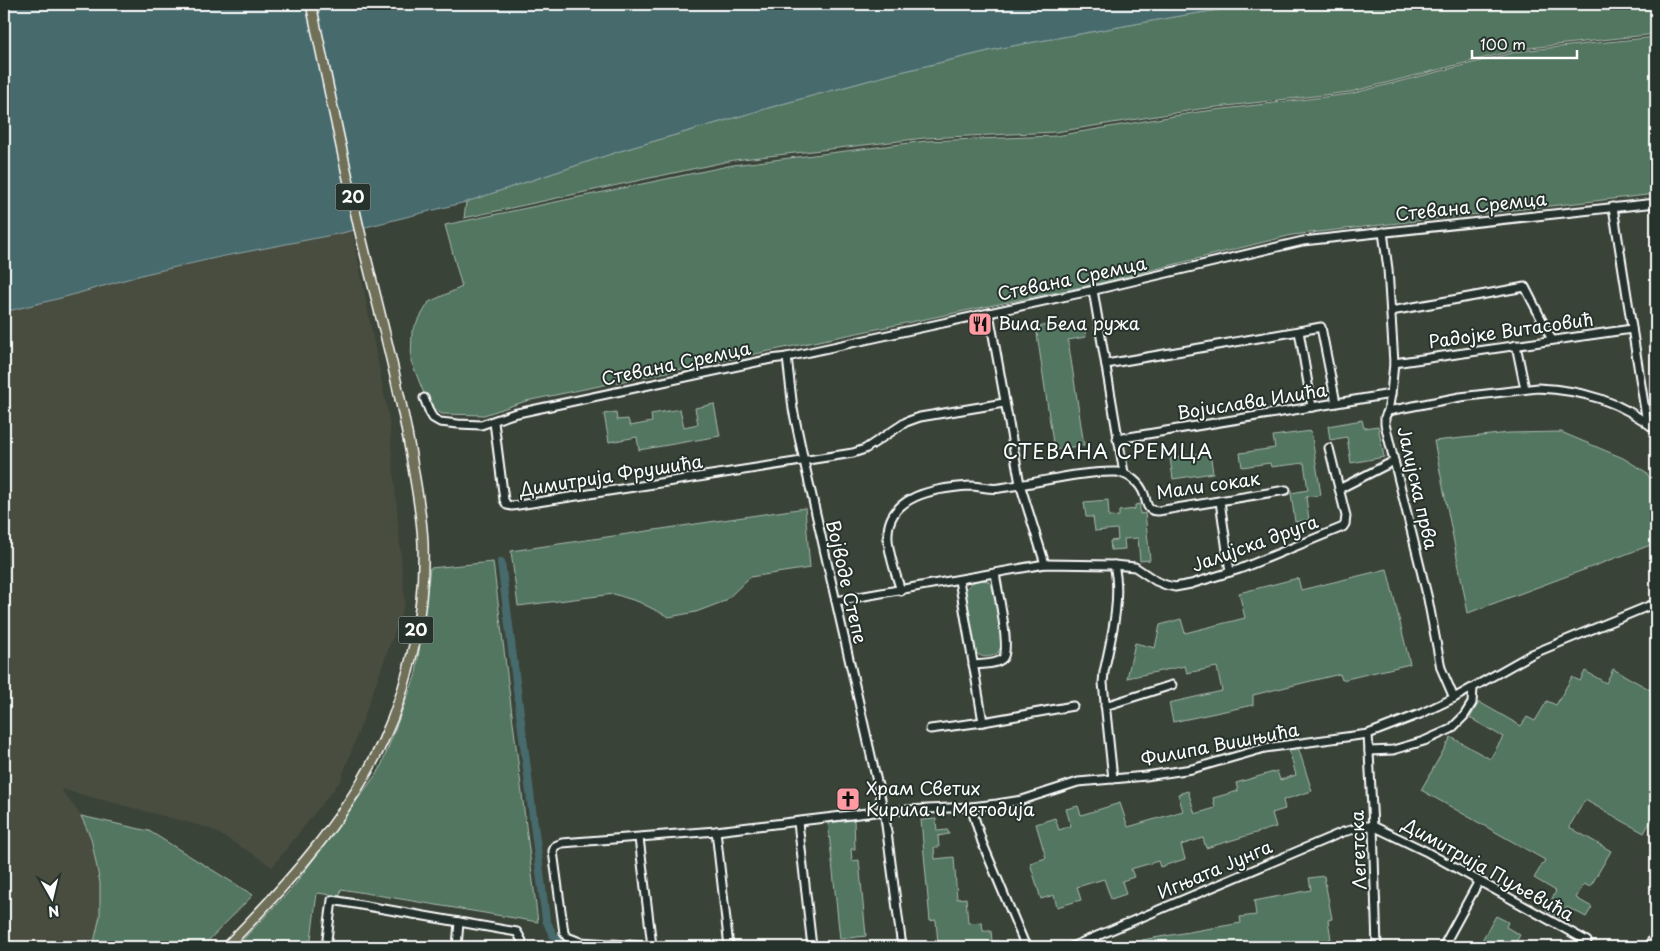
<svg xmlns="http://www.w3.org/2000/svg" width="1660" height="951" font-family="'Playpen Sans',sans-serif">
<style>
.built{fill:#484e40}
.green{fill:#537660;stroke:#a9bab0}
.water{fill:#476b6d;stroke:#91a6a7}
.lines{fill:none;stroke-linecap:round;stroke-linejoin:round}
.canal{stroke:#476b6d;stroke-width:8}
.minor-casing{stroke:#fff;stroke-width:11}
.major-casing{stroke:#fff;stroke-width:12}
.minor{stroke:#26332d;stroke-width:7}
.major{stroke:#706f59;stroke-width:9}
.labels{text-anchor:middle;stroke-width:4;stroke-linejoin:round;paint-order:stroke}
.shield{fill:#26332d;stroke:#bec2c0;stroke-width:1}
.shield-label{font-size:16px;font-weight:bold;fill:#fff}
.street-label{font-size:18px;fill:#fff;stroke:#26332d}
.poi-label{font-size:18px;fill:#fff;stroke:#26332d;text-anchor:start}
.quarter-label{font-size:20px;letter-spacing:1px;fill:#fff;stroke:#26332d}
</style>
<rect width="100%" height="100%" fill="#3a4338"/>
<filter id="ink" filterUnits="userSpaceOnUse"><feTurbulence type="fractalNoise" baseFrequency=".02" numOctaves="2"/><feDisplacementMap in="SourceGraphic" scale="10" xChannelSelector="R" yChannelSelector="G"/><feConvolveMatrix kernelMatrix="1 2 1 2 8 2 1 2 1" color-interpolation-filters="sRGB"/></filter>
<g filter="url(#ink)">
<path class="built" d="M352,230l37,189 16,184 -64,177 -69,87 -17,-12 -46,-27 -148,-39 20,27 10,22 9,45v33l-5,25 -2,6h-89v-635l61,-15 80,-23z"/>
<g class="green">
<path d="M1282,4h374v30l-136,15 -170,43 -150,17 -144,23 -131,6 -191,22 -270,58 2,-16 154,-51 162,-47 114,-31 105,-25 173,-31 62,-10z"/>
<path d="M1656,37v157l-364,41 -196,49 -570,117 -42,14 -42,-1 -13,-8 -18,-45 1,-30 17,-29 33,-15 -17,-62 288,-60 193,-24 130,-5 142,-24 152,-18 170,-43z"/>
<path d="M1084,323l2,14 -18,3 16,105 -30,5 -18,-123 20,-3v3z"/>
<path d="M714,404l6,32 -81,14 -2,-13 -28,5 -5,-28 12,-2 1,8 11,-1 2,7 22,-4 -1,-8 29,-5 4,18 14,-3 -3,-16z"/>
<path d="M1362,420l2,8 14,-2 6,31 -33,6 -4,-26 -17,3 -2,-14z"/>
<path d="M1311,431l10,64 -15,2 3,23 -14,2 -4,-29 17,-3 -4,-27 -33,4 -1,-4 -28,4 -2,-14 35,-5 -2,-12z"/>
<path d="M1561,432l62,26 23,14 10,16v55l-188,70 -34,-172 75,-8z"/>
<path d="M1210,452l3,21 -40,6 -3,-21z"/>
<path d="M1108,500l1,17 10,-1v-5l16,-2v-4l5,-1v10l5,-1 5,47 -10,1 -2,-23 -14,1 1,10 -14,1 -1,-9 8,-1 -1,-11 -22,2 -2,-14h-7l-2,-15z"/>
<path d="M805,508l5,60 -60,9 -25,24 -29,11 -27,5 -30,-15 -25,-8 -96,12 -7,-55z"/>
<path d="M493,562l45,360 -197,-33 -1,7 -23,-3 -7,54h-74l57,-60 87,-118 36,-95 14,-106z"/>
<path d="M1387,569l23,95 -68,16 -2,-6 -87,21v10l-80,17 -4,-19 53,-12 -5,-24 -30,6 -2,-7 -58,12 8,-35 20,5 5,-23 21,-6 4,14 60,-15 -6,-25 59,-15 3,12z"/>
<path d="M981,580l7,1 6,7 8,56 -4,9c-8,5 -18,6 -24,-3l-9,-55c1,-11 8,-13 16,-15z"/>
<path d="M1613,669l43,24v78l-3,6 3,2v33l-12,21 -59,-33 -16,27 42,24 -21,36 -6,-3 -8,14 16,9 -6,10 -19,-10 -7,11 -14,-8 10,-19 -22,-13 11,-18 -124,-70 30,-53 39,22 13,-22 -33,-19 9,-16 42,24 6,-9 8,4 12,-20 9,4 16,-28 8,4 5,-10 21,12z"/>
<path d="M1298,747l14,44 -29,9 2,9 -13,4 4,14 -70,21 -3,-10 -22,7 4,14 -25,8 -2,-6 -27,8 3,8 -12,4 4,13 -15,5 -7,-20 -27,8 4,13 -24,7 -3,-12 -13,4 -11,-36 16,-5 -10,-34 19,-6 4,12 12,-4 -5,-17 12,-3 3,9 39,-12 8,24 55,-16 -5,-17 10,-3 7,23 20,-6 -2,-10 25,-7 -2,-8 41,-12 3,9 16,-5 -7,-25z"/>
<path d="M81,816l68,15 104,64 -51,52h-109l7,-31v-33l-9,-45z"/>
<path d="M936,819l1,12 11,-1 1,4 -11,2 1,11h-5l1,12 19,-2 3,42 9,-1 2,25 14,-1 1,9h8l1,10h6v6h-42v-4l-18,1 -2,-24 -6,1 -9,-101z"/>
<path d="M854,820l1,29h-4l1,12 7,-1 7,76 -26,3 -12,-116z"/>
<path d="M1324,876l8,43 -4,1 3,19h-2l1,8h-73l-1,-6 -38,6h-75l-1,-7 99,-17 -1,-6 16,-2 -2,-14 57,-11 -2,-12z"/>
<path d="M1496,916l12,6 -2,5 14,8 -7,12h-35z"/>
</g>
<path class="water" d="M4,4h1278l-46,3 -62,10 -173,31 -105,25 -114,31 -162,47 -154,51 -124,31 -122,24 -75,17 -80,23 -61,15z"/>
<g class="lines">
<path class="canal" d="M501,562l45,358 7,15 17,11 30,1"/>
<g class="minor-casing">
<g id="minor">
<path d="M1613,207l34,216"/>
<path d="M1383,232l5,37 6,94 -3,31 -3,17 -3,6v7l43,175 13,69 13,30"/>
<path d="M1093,290l31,183"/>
<path d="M1391,311l134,-24 27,53"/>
<path d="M989,313l31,171 25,80"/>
<path d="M1299,331l22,-4 15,76"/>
<path d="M1516,345l9,44"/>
<path d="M787,357l6,52 11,52 81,356 17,130"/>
<path d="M1394,363l238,-34"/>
<path d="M1106,364l193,-33 13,76"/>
<path d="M424,398l6,15 3,5 7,4 18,2 23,1 32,-11 258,-55 16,-2 312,-68 204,-48 353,-38"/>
<path d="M1388,411l72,-14 78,-9c44,2 83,13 118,42"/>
<path d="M494,422l10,78 3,5 5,1 341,-53 12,-4 41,-27 14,-5 84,-14"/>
<path d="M1117,439l274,-45"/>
<path d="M1339,489l55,-28"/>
<path d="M1220,501l10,71"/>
<path d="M959,580l24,142 90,-16"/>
<path d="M901,591c-5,-17 -12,-34 -13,-52 -3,-44 49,-51 82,-53 10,0 20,4 30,2 39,-5 78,-17 117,-16 12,2 23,11 27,22 2,5 2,12 6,15 3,2 5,2 8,2l128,-21"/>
<path d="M836,601l209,-37 69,1 21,2 21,14 10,4 9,2 16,-3 49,-15 103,-42 2,-3 1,-8 -17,-68"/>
<path d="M973,665c8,-1 24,0 30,-7 8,-10 -6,-70 -8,-85"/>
<path d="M1105,706l67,-21"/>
<path d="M930,729l53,-7"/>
<path d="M1368,734l5,93 4,120"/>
<path d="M1369,751l24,-1 31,-9 27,-12 13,-13 8,-13 1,-15"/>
<path d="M1113,779l-10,-96 1,-11c7,-33 18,-74 10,-107"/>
<path d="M971,807l11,35 44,105"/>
<path d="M798,822l14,125"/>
<path d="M716,831l13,116"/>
<path d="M639,838l13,108"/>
<path d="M326,947l6,-47 185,32 5,9v6"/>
<path d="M457,947l2,-25"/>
<path d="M661,947l-81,-5 -13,-5 -3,-4 -11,-82 2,-5 7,-3 154,-12 168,-20 87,-4 26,-3 25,-4 56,-18 68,-6 46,-7 73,-21 103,-14 52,-20 34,-16 78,-44 124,-51"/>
<path d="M1071,947l272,-115 24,-6 8,1 50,24 162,90"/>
<path d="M1443,947l36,-66"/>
<path d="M1648,947l8,-13"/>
</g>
</g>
<g class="major-casing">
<path id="major" d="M226,947c58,-59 122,-129 157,-206 28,-61 42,-131 40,-198 -1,-26 -6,-51 -10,-76 -13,-81 -35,-159 -54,-239 -17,-74 -32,-149 -48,-224"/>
</g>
<use href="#minor" class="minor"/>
<use href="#major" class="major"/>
</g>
</g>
<defs>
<g id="restaurant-square" transform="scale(1.25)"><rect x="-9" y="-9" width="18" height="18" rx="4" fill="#ff9aa2" stroke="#26332d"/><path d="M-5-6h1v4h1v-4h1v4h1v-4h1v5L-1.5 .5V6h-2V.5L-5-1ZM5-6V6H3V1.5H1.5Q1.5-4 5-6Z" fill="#111"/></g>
<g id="church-square" transform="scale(1.25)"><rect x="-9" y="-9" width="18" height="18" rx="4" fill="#ff9aa2" stroke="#26332d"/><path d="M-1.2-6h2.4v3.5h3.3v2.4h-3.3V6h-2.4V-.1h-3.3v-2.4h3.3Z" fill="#111"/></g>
</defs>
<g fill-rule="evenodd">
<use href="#restaurant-square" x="980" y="324"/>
<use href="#church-square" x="848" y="799"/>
</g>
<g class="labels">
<g class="shield">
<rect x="335.5" y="183.5" width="35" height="27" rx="4"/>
<rect x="398.5" y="616.5" width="35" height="27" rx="4"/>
</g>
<g class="shield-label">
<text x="353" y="203">20</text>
<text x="416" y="636">20</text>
</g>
<g class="street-label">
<text transform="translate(1471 207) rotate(-6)" y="6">Стевана Сремца</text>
<text transform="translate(1072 279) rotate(-12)" y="6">Стевана Сремца</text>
<text transform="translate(1511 331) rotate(-8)" y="6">Радојке Витасовић</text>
<text transform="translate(676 364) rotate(-12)" y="6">Стевана Сремца</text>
<text transform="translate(1252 402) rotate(-9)" y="6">Војислава Илића</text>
<text transform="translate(611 476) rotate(-9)" y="6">Димитрија Фрушића</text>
<text transform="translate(1208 486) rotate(-8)" y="6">Мали сокак</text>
<text transform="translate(1417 488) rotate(77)" y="6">Јалијска прва</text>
<text transform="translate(1255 544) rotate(-20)" y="6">Јалијска друга</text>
<text transform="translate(846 582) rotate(77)" y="6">Војводе Степе</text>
<text transform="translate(1220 745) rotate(-11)" y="6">Филипа Вишњића</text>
<text transform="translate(1359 850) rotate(-92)" y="6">Легетска</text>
<text transform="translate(1215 870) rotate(-23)" y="6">Игњата Јунга</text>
<text transform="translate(1488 870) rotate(29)" y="6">Димитрија Пуљевића</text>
</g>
<g class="poi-label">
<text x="998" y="330">Вила Бела ружа</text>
<text x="866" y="795">Храм Светих<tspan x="866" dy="21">Кирила и Методија</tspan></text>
</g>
<g class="quarter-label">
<text x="1108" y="459">СТЕВАНА СРЕМЦА</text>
</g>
</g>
<rect width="1660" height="951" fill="none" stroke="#26332d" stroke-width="20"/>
<rect x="10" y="10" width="1640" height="931" fill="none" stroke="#fff" stroke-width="2" filter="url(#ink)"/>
<g transform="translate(52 898) rotate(172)" stroke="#26332d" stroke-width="4" paint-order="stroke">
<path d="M0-4L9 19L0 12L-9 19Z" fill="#ffffff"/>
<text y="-8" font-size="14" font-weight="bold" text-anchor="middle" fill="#ffffff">N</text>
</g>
<path d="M1472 50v8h105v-8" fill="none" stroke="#ffffff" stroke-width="2.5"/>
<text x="1480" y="50" font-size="15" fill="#ffffff" stroke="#26332d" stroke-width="4" paint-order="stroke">100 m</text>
</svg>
